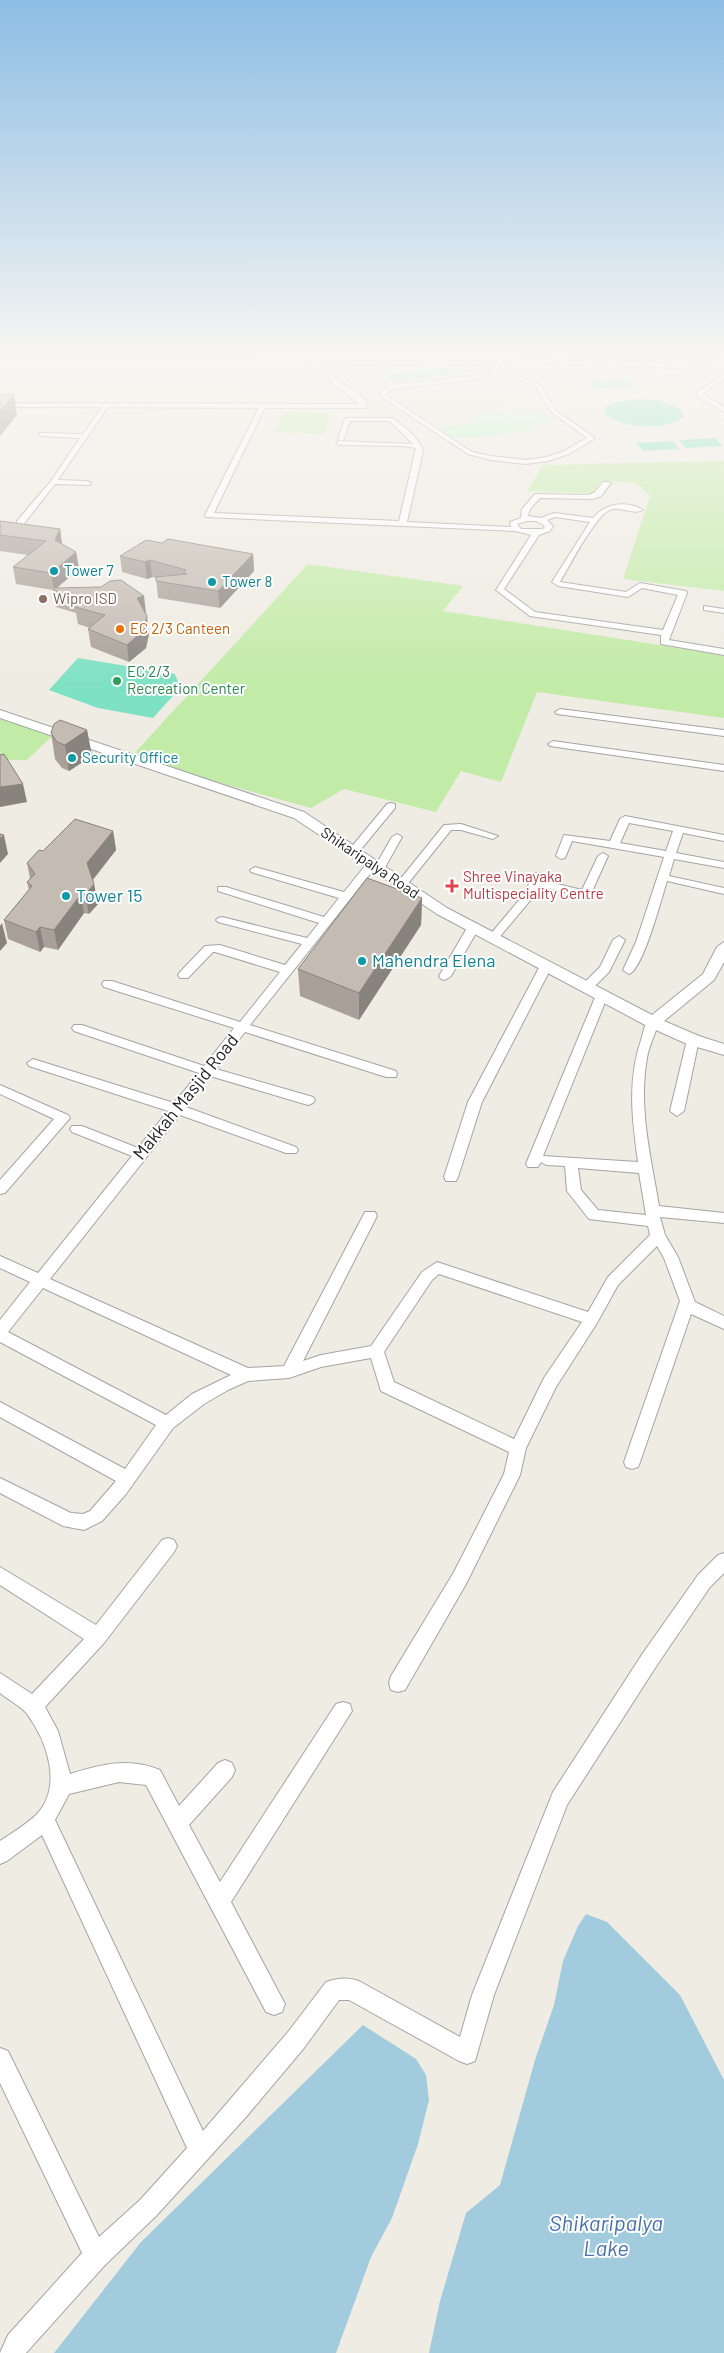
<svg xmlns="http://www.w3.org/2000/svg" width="724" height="2353" font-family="Barlow,sans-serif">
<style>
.grass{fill:#c2eba7}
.park{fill:#befbc9}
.pitch{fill:#7ee1c4}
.water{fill:#a2cbde}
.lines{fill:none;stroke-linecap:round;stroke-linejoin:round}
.minor-casing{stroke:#a4a4a4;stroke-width:2}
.tertiary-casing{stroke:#a4a4a4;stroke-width:2}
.minor{fill:#fff;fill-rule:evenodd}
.tertiary{fill:#fff;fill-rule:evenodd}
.wall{fill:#a9a199}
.shaded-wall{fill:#89837d}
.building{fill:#c4bbb2;stroke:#89837d}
.culture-dot{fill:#0f9aa8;stroke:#fff;stroke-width:2}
.education-dot{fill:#8d6e63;stroke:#fff;stroke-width:2}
.food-dot{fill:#e8710a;stroke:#fff;stroke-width:2}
.leisure-dot{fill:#2e9e5b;stroke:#fff;stroke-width:2}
.health-dot{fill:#e0444e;stroke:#fff;stroke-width:2}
.labels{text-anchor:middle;stroke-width:4;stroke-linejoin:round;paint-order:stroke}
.far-culture-label{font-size:15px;fill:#0d838f;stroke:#fff;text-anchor:start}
.far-education-label{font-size:15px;fill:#785e54;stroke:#fff;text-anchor:start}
.far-food-label{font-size:15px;fill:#c56008;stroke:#fff;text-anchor:start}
.far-leisure-label{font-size:15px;fill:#27864d;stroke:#fff;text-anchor:start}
.far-street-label{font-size:15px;fill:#1d1d1d;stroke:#fff}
.far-health-label{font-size:15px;fill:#be3a42;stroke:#fff;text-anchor:start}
.culture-label{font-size:18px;fill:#0d838f;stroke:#fff;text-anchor:start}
.street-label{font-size:18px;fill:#1d1d1d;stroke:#fff}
.near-water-label{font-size:22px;font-style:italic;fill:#4771b0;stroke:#fff}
</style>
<rect width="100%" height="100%" fill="#efece3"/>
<g class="grass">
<path d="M436,358h288v7l-173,-6 -116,1z"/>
<path d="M284,412l47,1 -7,21 -49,-2z"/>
<path d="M724,461v130l-101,-12 27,-83 -14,-13 -21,-2 -10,13 -78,-3 16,-26z"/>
<path d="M308,564l155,22 -20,25 281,44v63l-187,-26 -36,90 -40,-11 -25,41 -92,-23 -33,19 -181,-50z"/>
<path d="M0,714l58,20 -8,4 -23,22h-27z"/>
</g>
<path class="park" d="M500,412l25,4 18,-4 9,11 -18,2 -4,3 1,3 -49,6h-31l-11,-10 31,-3 10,-5 -2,-4z"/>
<g class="pitch">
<path d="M463,366l7,6 -78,9 -7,-6z"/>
<path d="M627,379l7,7 -40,3 -7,-8z"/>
<path d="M641,399c14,1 29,2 41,12l1,6c-16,14 -67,12 -79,-5l1,-5 16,-6z"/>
<path d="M715,438l7,8 -36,2 -7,-8z"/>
<path d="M673,441l6,8 -36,2 -7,-8z"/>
<path d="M78,658l97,16 5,14 -27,30 -55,-10 -49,-18z"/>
</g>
<g class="water">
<path d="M586,1914l21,8 73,73 44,85v273h-295l11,-52 26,-88 34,-28 35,-125 19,-55 9,-44 15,-35z"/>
<path d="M363,2025l53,34 10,16 3,25 -11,44 -26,74 -21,39 -35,96h-282l87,-111z"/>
</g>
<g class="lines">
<g class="minor-casing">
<g id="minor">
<path d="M497,360l3,2 -3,15 -105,12 -4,2 -2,4 86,57 19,4 35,4 21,-3 17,-6 23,-13 -35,-25 -16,-26 -15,-7 -18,-4 -3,-14 3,-2 3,2 2,12 17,4 15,7 16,26 38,26v2l-25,15 -21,7 -22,3 -35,-4 -23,-6 -88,-58 3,-7 8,-4 101,-11 2,-12z"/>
<path d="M724,374v5l-22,15 22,13v5l-26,-15 -2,-4z"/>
<path d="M104,404l5,1 -51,75 29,1 4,2 -1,2 -35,-1 -32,41h-6v-4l34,-40 29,-43 -39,-2 -2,-3 44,1z"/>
<path d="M262,405l3,2 -51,106 185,8 17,-73 -13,-2 -64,-1 -3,-2 3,-2 74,3 -24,-23h-39l-6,18 -3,2 -3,-2 7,-21h48c10,8 27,20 30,33l-16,71 104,5 -1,-5 11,-4 1,-9 13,-15 54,1 6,-3 8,-10h6l1,2 -9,12 -8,3 -53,-1 -10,11 -2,7 13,2 13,-5 39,5c12,-15 34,-18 50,-8 -9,5 -21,-3 -31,-1 -15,3 -43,58 -52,73l66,10 14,-9 46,8 1,2 -18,47 55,9v6l-63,-11v-9l-131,-19 -34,-26 35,-55 -16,-4 -309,-14 -1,-2 54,-108zM555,517l35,5 -38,60 6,4 70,11 14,-9 36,7 -15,35 -128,-18 -31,-23 35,-54 11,-4 3,-5 -6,-6zM527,521h9l9,5 -2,3h-22l-4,-5z"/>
<path d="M704,606l20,3v4l-20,-3z"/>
<path d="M560,709l164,21v6l-167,-22 -2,-2z"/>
<path d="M553,741l171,24v6l-174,-25 -2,-2z"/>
<path d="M391,803l4,1v4l-38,46h-8v-4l38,-46z"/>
<path d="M625,816l99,19v6l-41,-8 -7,20 48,9v6l-50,-9 -5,17 55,12v6l-57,-13c-5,16 -24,89 -38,93l-6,-4 13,-28 28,-85 -92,-16 -7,17 -4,1 -5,-3 8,-21 46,6 10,-22zM629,823l44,8 -7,20 -46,-8z"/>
<path d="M461,824l37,12 -5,3 -32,-9h-10l-45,56h-8v-4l46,-57z"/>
<path d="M397,834l5,3 -19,34 -4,1 -5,-3 -124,156 146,46 1,3 -1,3h-10l-141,-45 -29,37 97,28 2,3 -2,3 -5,2 -98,-29 -24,31 110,40 2,3 -2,3h-10l-106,-38 -130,164 198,89 36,-2 81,-154h10l2,4 -74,145 18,-6 50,-9 51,-74 15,-10 151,50 20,-35 42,-42 -2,-9 -59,-7 -22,-28 -2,-25 -19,-1 -5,-3 -3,5h-10l-2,-3 70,-169 6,-4 6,4 -65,161 95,6c-6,-43 -11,-83 4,-125 2,-8 3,-17 11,-19l4,1 2,3c-4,12 -10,24 -12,36 -9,50 4,99 12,148l65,7v10l-64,-6 5,18 13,22 17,45 29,14v13l-33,-15 -51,148 -2,5 -6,2 -6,-2 -2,-5 56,-161 -16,-43 -7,-12 -39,39 -21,38 -41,64 -30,61 -6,27 -54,109 -61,106 -7,2 -7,-2 -2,-7 2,-7 63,-104 50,-98 5,-22 -128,-61 -10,-33 -50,9 -32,11 -41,3 -20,9 -24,14 -31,24 -47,66 -24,27 -18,9 -21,-4 -63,-33v-15l71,35 12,1 7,-3 26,-30 -116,-64v-15l125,67 31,-44 -156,-83v-22l30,-38 -30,-14v-12l38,17 94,-117 -60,-24 -2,-3 2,-3h10l56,22 30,-37 -139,-45 -2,-3 6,-4 141,44 25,-30 -125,-42 -2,-3 2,-3h8l122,41 30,-38 -130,-41 -2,-3 2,-3h8l128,41 40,-50 -65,-20h-2l-25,26h-8l-2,-3 2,-3 25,-26 15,-1 65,20 17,-21 -84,-22 -2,-2 2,-2 4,-1 85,21 12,-15 -101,-32v-4h8l98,30 15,-19 -88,-26 -1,-2 5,-3 89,25 24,-30 9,1 15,-26zM578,1168l61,5 7,42 -48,-5 -17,-20zM439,1274l143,48 -38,56 -30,61 -120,-57 -10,-30 48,-72zM43,1288l188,87 -39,19 -26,21 -158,-83z"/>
<path d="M603,853l5,3 -18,40 -4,1 -47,-11 -5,10 -37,44h-8l-2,-2 2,-2 36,-43 9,-20h8l1,2 -2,5 41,10 16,-34z"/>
<path d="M473,925l6,3 -28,48 -6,4 -4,-1 -2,-3 28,-48z"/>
<path d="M619,936l6,4 -16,32 -18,18h-8l-2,-3 2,-3 17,-17 13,-27z"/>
<path d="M546,962l6,4 -70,136 -24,75 -2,4h-10l-2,-4 24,-75 72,-136z"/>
<path d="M693,1036l6,4 -15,71 -7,5 -7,-5 17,-71z"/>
<path d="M0,1085l68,30 2,3 -65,75 -5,1v-14l54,-61 -54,-25z"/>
<path d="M168,1538l6,2 3,6 -3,6 -70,91 -59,64 13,24 12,43c31,-10 59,-17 90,-4l19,36 39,-43 7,-3 7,3 3,7 -3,7 -43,48 31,57 116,-178 7,-2 7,2 2,7 -121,191 54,102 -3,8 -8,3 -8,-3 -120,-227 -27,-3 -50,12 -14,26 148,311 85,-99 38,-50c11,-4 22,-5 33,-1l101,56 12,-42 81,-203 90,-139 55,-78 20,-20 6,-2v20l-14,14 -53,78 -90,140 -73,190 -19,66 -8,3 -8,-3 -110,-61h-10l-35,48 -58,69 -90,99 -51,49 -79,88h-26l8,-18 74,-82 -82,-170v-35l8,3 91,186 41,-37 47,-52 -145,-313 -35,26 -7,3v-23c12,-8 27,-17 37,-27 26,-28 10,-73 -10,-100 -6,-8 -19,-14 -27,-21v-20l32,21 52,-55 -84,-54v-18l96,58 66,-85z"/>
</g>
</g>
<g class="tertiary-casing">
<g id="tertiary">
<path d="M300,358h7l5,3 237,-1 175,5v4l-175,-5 -231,1 47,34 2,9 -367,-1v-4l359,1z"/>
<path d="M0,710l304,102 143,96 205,107 51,-41 14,-27 7,-5v20l-10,18 -50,41 35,15 25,8v11l-37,-11 -40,-18 -210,-112 -143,-96 -294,-100z"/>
</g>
</g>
<use href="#minor" class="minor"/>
<use href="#tertiary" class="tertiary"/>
</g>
<g class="wall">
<path d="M0,521l60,8 2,15 14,8 3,17 -22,19 89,25h-1l4,21 -3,14 -17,14 -38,-15 -3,-18 2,-1 -12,-4 -2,-11 -20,-6 -3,-17 -37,-6 -3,-17 15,-12 -28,-4z"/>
<path d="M162,543l91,11 1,17 -34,37 -62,-10 -2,-20 -4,-1 -5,2 -25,-7 -2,-16z"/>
<path d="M87,730l5,26 -23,15 -7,-3 -7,-9 -4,-26z"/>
<path d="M113,831l3,19 -23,30 5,24 -9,10 -5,-1 -26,37 -14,-3 -4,5 -32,-13 -4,-19 25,-30 -2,-8 3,-4 -3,-15 16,-12z"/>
<path d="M422,898l-1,27 -62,95 -59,-24 -2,-27z"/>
</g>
<g class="shaded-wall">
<path d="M14,395l3,20 -17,21v-25z"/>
<path d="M60,529l2,17 -7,-6z"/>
<path d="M76,552l3,17 -25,21 -3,-17z"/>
<path d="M253,554l1,17 -34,37 -2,-17z"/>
<path d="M150,560l2,17 -5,2 -2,-17z"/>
<path d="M144,596l2,17 -7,2 -2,-17z"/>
<path d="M147,616l2,18 -3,14 -17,14 -2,-17z"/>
<path d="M87,730l5,26 -23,15 -4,-26z"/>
<path d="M23,784l4,18 -27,5v-20z"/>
<path d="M113,831l3,19 -26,33 -3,-20z"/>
<path d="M4,835l4,19 -8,9v-24z"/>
<path d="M94,884l4,20 -9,10 -4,-19z"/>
<path d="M81,894l3,19 -26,37 -4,-20z"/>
<path d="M422,898l-1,27 -62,95v-27z"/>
<path d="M2,923l5,20 -7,8v-25z"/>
<path d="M40,927l4,20 -4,5 -4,-20z"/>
</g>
<g class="building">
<path d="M0,394l14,1 -14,16z"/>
<path d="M0,521l60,8 -5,11 21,12 -25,21 -38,-6 33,-26 -46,-6z"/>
<path d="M168,539l85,15 -35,37 -62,-10v-4l31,-3 -4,-1 3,-3 -36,-10 -5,2 -25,-6 26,-16 16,3z"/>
<path d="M121,580l23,16 -7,2 10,18 -3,14 -17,15 -39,-16 17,-14 -30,-8 6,-9 -28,-8 1,-2 47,-1 9,-6z"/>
<path d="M60,720l27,10 -22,15 -8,-3 -6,-9 3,-9z"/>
<path d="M4,754l19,30 -23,3v-32z"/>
<path d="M75,819l38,12 -26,32 7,21 -9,11 -4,-1 -27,36 -14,-3 -4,5 -32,-12 28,-34 -5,-4 8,-8 -8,-11 12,-13 4,1z"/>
<path d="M0,834l4,1 -4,4z"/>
<path d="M367,878l55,20 -63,95 -61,-24z"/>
</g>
<linearGradient id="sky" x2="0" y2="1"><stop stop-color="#8cbde4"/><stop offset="0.52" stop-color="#f8f6f2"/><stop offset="1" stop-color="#f8f6f2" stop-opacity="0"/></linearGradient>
<rect width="724" height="687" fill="url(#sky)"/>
<g class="culture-dot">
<circle cx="54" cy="571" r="5"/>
<circle cx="212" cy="582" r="5"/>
<circle cx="72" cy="758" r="5"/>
<circle cx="66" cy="896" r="5"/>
<circle cx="362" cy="961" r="5"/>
</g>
<circle class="education-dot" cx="43" cy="599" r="5"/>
<circle class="food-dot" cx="120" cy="629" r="5"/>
<circle class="leisure-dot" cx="117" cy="681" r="5"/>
<path class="health-dot" d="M449.5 878.5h5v5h5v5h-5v5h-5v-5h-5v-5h5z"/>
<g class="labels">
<g class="far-culture-label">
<text x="64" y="576">Tower 7</text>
<text x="222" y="587">Tower 8</text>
<text x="82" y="763">Security Office</text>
</g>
<g class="far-education-label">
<text x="53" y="604">Wipro ISD</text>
</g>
<g class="far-food-label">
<text x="130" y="634">EC 2/3 Canteen</text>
</g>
<g class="far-leisure-label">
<text x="127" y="677">EC 2/3<tspan x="127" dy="17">Recreation Center</tspan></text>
</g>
<g class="far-street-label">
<text transform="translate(370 863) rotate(34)" y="5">Shikaripalya Road</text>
</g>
<g class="far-health-label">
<text x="463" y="882">Shree Vinayaka<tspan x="463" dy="17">Multispeciality Centre</tspan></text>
</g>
<g class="culture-label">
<text x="76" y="902">Tower 15</text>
<text x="372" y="967">Mahendra Elena</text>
</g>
<g class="street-label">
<text transform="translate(186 1097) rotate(-51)" y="6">Makkah Masjid Road</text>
</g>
<g class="near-water-label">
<text x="606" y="2231">Shikaripalya<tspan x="606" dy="25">Lake</tspan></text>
</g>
</g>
</svg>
